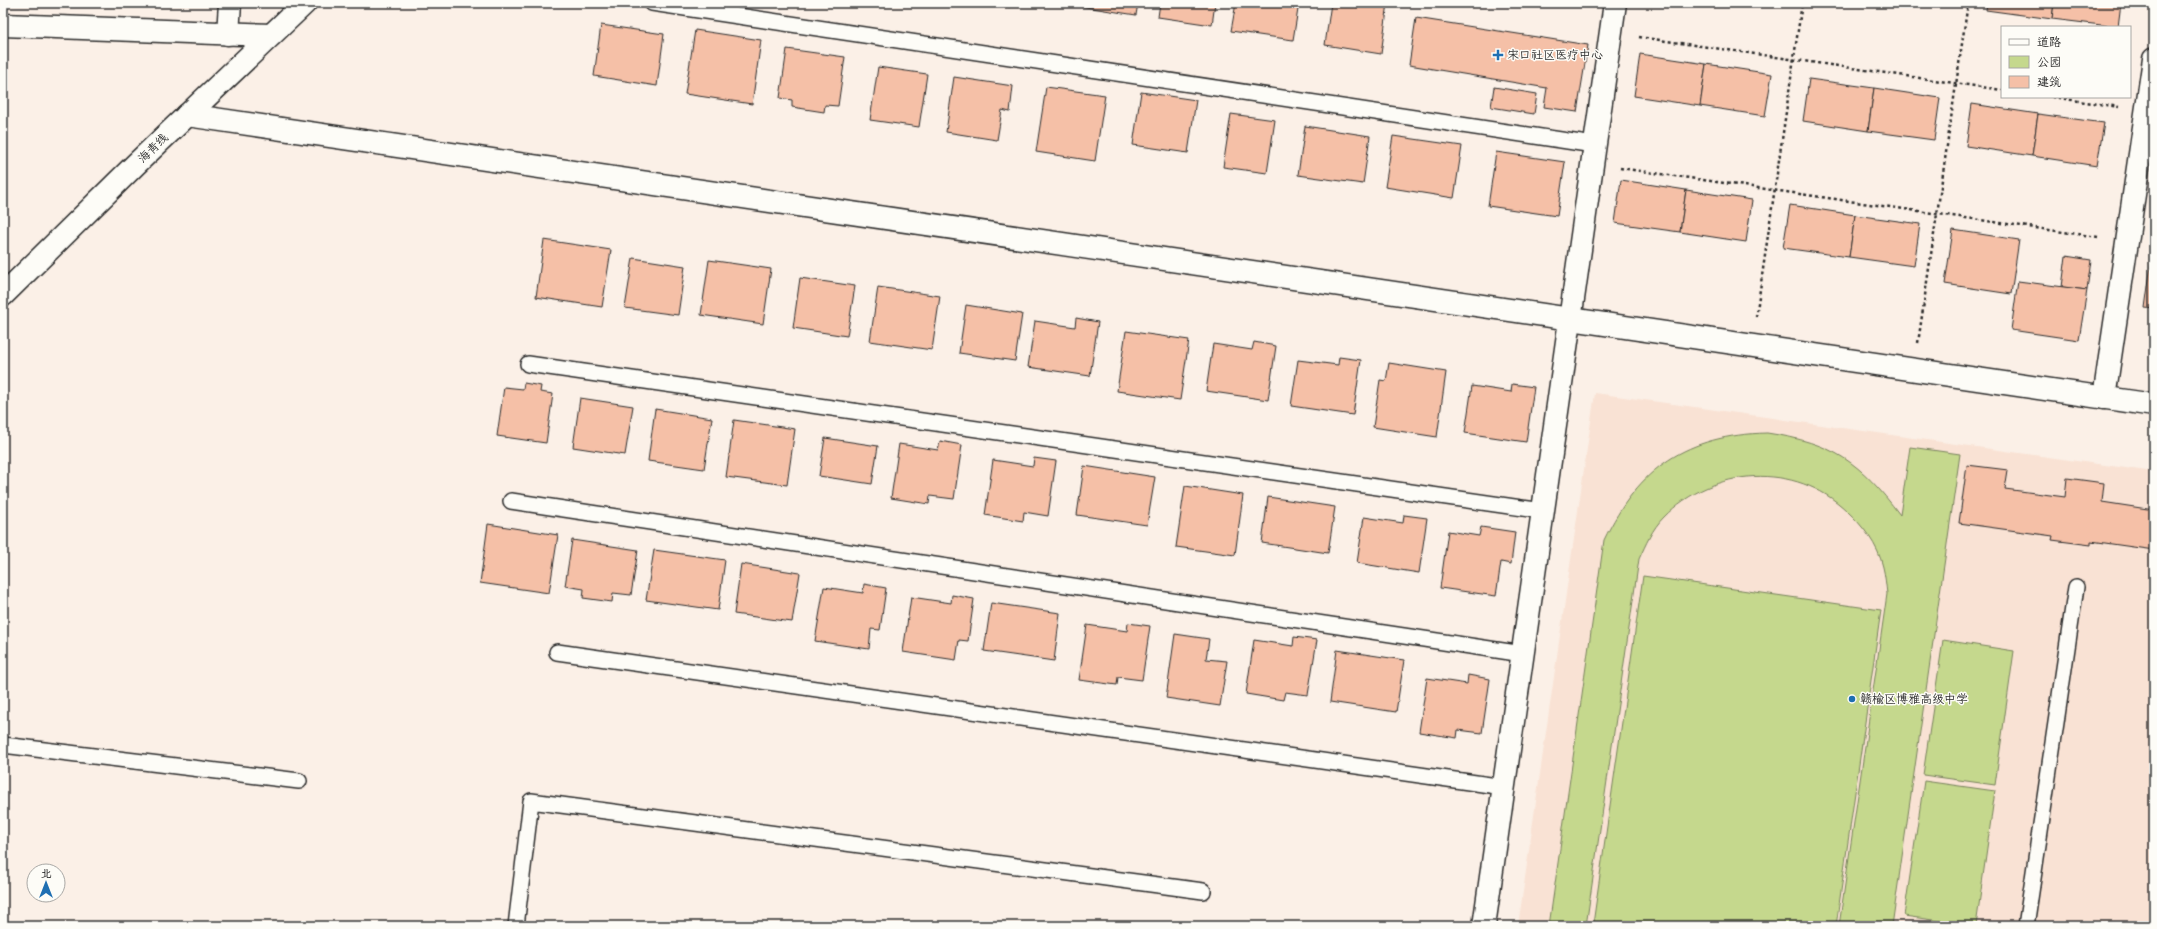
<svg xmlns="http://www.w3.org/2000/svg" width="2157" height="929" font-family="'Shantell Sans','LXGW WenKai TC',sans-serif">
<style>
.built{fill:#f9e2d4}
.green{fill:#c5d88d;stroke:#78825c}
.building{fill:#f5c0a7;stroke:#2b2b2b}
.lines{fill:none;stroke-linecap:round;stroke-linejoin:round}
.lane-casing{stroke:#2b2b2b;stroke-width:18}
.street-casing{stroke:#2b2b2b;stroke-width:25}
.secondary-casing{stroke:#2b2b2b;stroke-width:25}
.path{stroke:#2b2b2b;stroke-width:2.5;stroke-dasharray:3 3;stroke-linecap:butt}
.lane{stroke:#fdfcf7;stroke-width:15}
.street{stroke:#fdfcf7;stroke-width:22}
.secondary{stroke:#fdfcf7;stroke-width:22}
.poi-dot{fill:#1f6fb2;stroke:#fdfcf7;stroke-width:1.5}
.labels{text-anchor:middle;stroke-width:3;stroke-linejoin:round;paint-order:stroke}
.poi-label{font-size:12px;fill:#2b2b2b;stroke:#fdfcf7;text-anchor:start}
.street-label{font-size:12px;fill:#2b2b2b;stroke:#fdfcf7}
</style>
<rect width="100%" height="100%" fill="#fbf0e7"/>
<filter id="ink" filterUnits="userSpaceOnUse"><feTurbulence type="fractalNoise" baseFrequency=".025" numOctaves="2"/><feDisplacementMap in="SourceGraphic" scale="8" xChannelSelector="R" yChannelSelector="G"/><feConvolveMatrix kernelMatrix="1 2 1 2 8 2 1 2 1" color-interpolation-filters="sRGB"/></filter>
<g filter="url(#ink)">
<path class="built" d="M1595,393l559,79v454h-636z"/>
<g class="green">
<path d="M1767,433c67,10 93,29 133,82l10,-68 50,7 -68,472h-53l48,-332c-1,-9 -2,-19 -4,-27 -5,-22 -20,-41 -36,-56 -52,-50 -134,-44 -183,6 -12,12 -18,27 -25,42l-53,367h-37l55,-386c35,-73 83,-105 163,-107z"/>
<path d="M1643,576l238,34 -45,316h-227l-16,-2z"/>
<path d="M1943,640l71,11 -19,134 -72,-10z"/>
<path d="M1924,781l71,10 -19,135 -72,-10z"/>
</g>
<g class="building">
<path d="M988,3h23l-1,4z"/>
<path d="M1060,3h78l-2,12z"/>
<path d="M1160,3h55l-3,22 -54,-8z"/>
<path d="M1236,3h63l-6,37 -62,-9z"/>
<path d="M1331,3h57l-7,51 -56,-9z"/>
<path d="M1987,3h67l-2,16 -66,-9z"/>
<path d="M2054,3h67l-3,24 -66,-8z"/>
<path d="M1416,18l172,27 -11,67 -33,-5 3,-19 -138,-23z"/>
<path d="M601,25l63,9 -7,52 -63,-10z"/>
<path d="M695,30l66,10 -9,64 -67,-10z"/>
<path d="M787,49l58,8 -7,49 -13,-1 -1,7 -32,-5v-7l-12,-2z"/>
<path d="M1640,54l66,10 -6,42 -66,-10z"/>
<path d="M1706,64l66,10 -7,42 -65,-10z"/>
<path d="M878,67l49,7 -8,53 -49,-7z"/>
<path d="M954,77l59,9 -3,26 -8,-2 -5,30 -51,-8z"/>
<path d="M1809,79l65,9 -6,43 -65,-10z"/>
<path d="M1046,87l59,8 -10,66 -59,-9z"/>
<path d="M1494,87l43,7 -3,20 -43,-7z"/>
<path d="M1874,88l66,10 -6,42 -66,-9z"/>
<path d="M1141,92l55,8 -8,53 -55,-8z"/>
<path d="M1972,104l66,10 -6,42 -66,-10z"/>
<path d="M1231,114l44,6 -8,53 -44,-6z"/>
<path d="M2038,114l66,9 -7,43 -65,-10z"/>
<path d="M1305,126l65,10 -7,48 -65,-9z"/>
<path d="M1393,136l69,10 -8,52 -69,-11z"/>
<path d="M1496,152l69,10 -8,54 -69,-10z"/>
<path d="M1621,180l65,10 -6,42 -65,-9z"/>
<path d="M1686,190l66,10 -6,42 -66,-10z"/>
<path d="M1790,205l65,10 -6,42 -66,-9z"/>
<path d="M1855,215l65,9 -6,42 -65,-9z"/>
<path d="M1953,230l66,10 -8,54 -66,-10z"/>
<path d="M544,240l67,10 -9,57 -66,-10z"/>
<path d="M2066,256l25,4 -4,30 -25,-3z"/>
<path d="M2152,257h2v52l-9,-1z"/>
<path d="M633,258l52,8 -7,49 -53,-7z"/>
<path d="M709,260l62,9 -8,55 -62,-9z"/>
<path d="M800,278l55,8 -8,50 -54,-8z"/>
<path d="M2018,281l69,9 -8,50 -68,-10z"/>
<path d="M878,287l62,9 -8,54 -62,-9z"/>
<path d="M966,305l56,9 -7,47 -56,-8z"/>
<path d="M1076,318l22,4 -8,54 -62,-9 7,-46 40,6z"/>
<path d="M1126,331l63,9 -9,60 -63,-9z"/>
<path d="M1254,342l22,4 -8,54 -62,-9 7,-47 39,6z"/>
<path d="M1339,357l22,3 -8,55 -62,-9 7,-46 40,5z"/>
<path d="M1389,363l57,9 -9,65 -64,-10 7,-47 6,1z"/>
<path d="M524,383l17,3 -1,6 13,2 -7,49 -49,-7 7,-49 19,2z"/>
<path d="M1512,384l22,3 -8,55 -61,-9 7,-47 39,6z"/>
<path d="M580,398l53,8 -8,49 -52,-8z"/>
<path d="M655,409l57,9 -8,51 -56,-8z"/>
<path d="M734,420l61,9 -8,56 -61,-8z"/>
<path d="M825,438l53,8 -6,38 -53,-8z"/>
<path d="M940,441l22,4 -8,54 -24,-3 -1,8 -38,-6 8,-54 39,6z"/>
<path d="M1034,458l22,3 -8,55 -24,-4 -1,9 -38,-6 8,-55 40,6z"/>
<path d="M1967,465l41,5 -3,19 60,8 2,-19 37,5 -2,19 52,8v40l-63,-9v4l-39,-5 1,-4 -94,-13z"/>
<path d="M1084,466l71,11 -8,48 -70,-10z"/>
<path d="M1185,486l58,9 -8,60 -59,-8z"/>
<path d="M1268,497l67,10 -7,46 -66,-10z"/>
<path d="M1404,515l23,3 -8,55 -62,-10 7,-46 39,6z"/>
<path d="M488,524l70,11 -9,58 -69,-10z"/>
<path d="M1481,527l34,5 -4,32 -10,-2 -5,34 -56,-8 8,-57 31,5z"/>
<path d="M572,540l66,10 -7,45 -18,-2 -1,9 -29,-4 1,-9 -19,-3z"/>
<path d="M654,550l71,10 -7,50 -72,-10z"/>
<path d="M741,564l59,9 -8,49 -58,-8z"/>
<path d="M864,584l22,4 -6,42 -9,-1 -2,20 -54,-8 9,-54 39,6z"/>
<path d="M952,595l22,4 -6,42 -9,-1 -3,20 -53,-8 8,-55 40,6z"/>
<path d="M991,603l69,10 -6,48 -70,-10z"/>
<path d="M1128,623l22,3 -8,54 -24,-3 -1,8 -38,-5 8,-55 40,6z"/>
<path d="M1175,634l34,5 -3,20 21,2 -7,45 -54,-8z"/>
<path d="M1294,637l23,3 -9,55 -23,-3 -2,8 -37,-6 8,-54 39,6z"/>
<path d="M1337,650l67,10 -8,52 -66,-10z"/>
<path d="M1468,675l22,4 -8,54 -24,-3 -1,8 -38,-6 8,-54 40,6z"/>
</g>
<g class="lines">
<g class="lane-casing">
<g id="lane">
<path d="M652,3l942,142"/>
<path d="M528,364l1015,147"/>
<path d="M511,501l1012,153"/>
<path d="M557,652l947,135"/>
<path d="M3,745l296,36"/>
<path d="M516,926l15,-125 672,90"/>
<path d="M2026,926l50,-339"/>
</g>
</g>
<g class="street-casing">
<g id="street">
<path d="M3,25l268,10"/>
<path d="M228,34l2,-31"/>
<path d="M187,115l1967,290"/>
<path d="M2104,398l50,-339"/>
<path d="M1484,926l131,-923"/>
</g>
</g>
<g class="secondary-casing">
<path id="secondary" d="M3,295l133,-131 169,-161"/>
</g>
<g class="path">
<path d="M1639,37l363,53"/>
<path d="M2052,97l67,10"/>
<path d="M1620,168l478,69"/>
<path d="M1756,317l46,-314"/>
<path d="M1918,343l50,-340"/>
</g>
<use href="#lane" class="lane"/>
<use href="#street" class="street"/>
<use href="#secondary" class="secondary"/>
</g>
</g>
<g class="poi-dot">
<path d="M1496 49h4v4h4v4h-4v4h-4v-4h-4v-4h4z"/>
<circle cx="1852" cy="699" r="4"/>
</g>
<g class="labels">
<g class="poi-label">
<text x="1507" y="59">宋口社区医疗中心</text>
<text x="1860" y="703">赣榆区博雅高级中学</text>
</g>
<g class="street-label">
<text transform="translate(153 148) rotate(-44)" y="4">海青线</text>
</g>
</g>
<rect width="2157" height="929" fill="none" stroke="#fdfcf7" stroke-width="16"/>
<rect x="8" y="8" width="2141" height="913" fill="none" stroke="#2b2b2b" stroke-width="1.5" filter="url(#ink)"/>
<rect x="2001" y="26" width="130" height="72" fill="#fdfcf7" stroke="#a9a8a5"/>
<rect x="2009" y="39" width="20" height="6" fill="#fdfcf7" stroke="#a9a8a5"/>
<text x="2037" y="46" font-size="12" fill="#2b2b2b">道路</text>
<rect x="2009" y="56" width="20" height="12" fill="#c5d88d" stroke="#a9a8a5"/>
<text x="2037" y="66" font-size="12" fill="#2b2b2b">公园</text>
<rect x="2009" y="76" width="20" height="12" fill="#f5c0a7" stroke="#a9a8a5"/>
<text x="2037" y="86" font-size="12" fill="#2b2b2b">建筑</text>
<g transform="translate(46 883)"><circle r="19" fill="#fdfcf7" stroke="#a9a8a5"/>
<path d="M0-3L7 15L0 10L-7 15Z" fill="#1f6fb2"/>
<text y="-6" font-size="11" font-weight="bold" text-anchor="middle" fill="#2b2b2b">北</text>
</g>
</svg>
